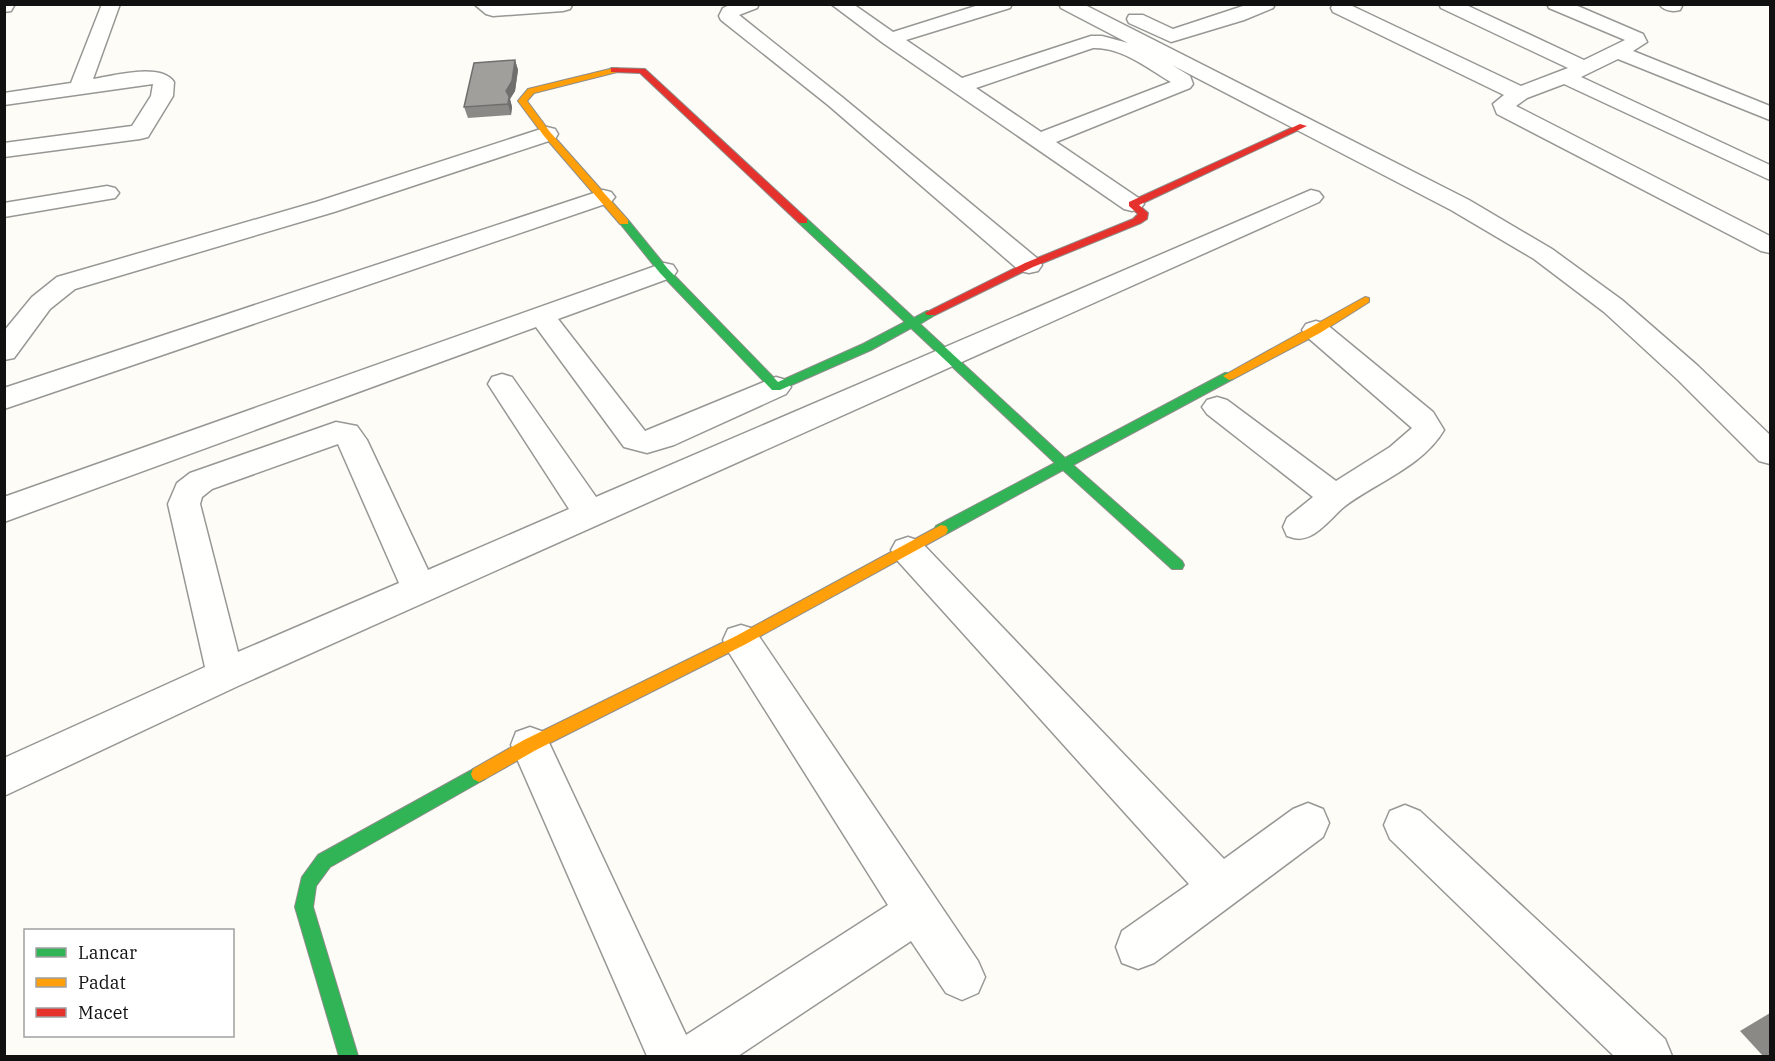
<svg xmlns="http://www.w3.org/2000/svg" width="1775" height="1061" font-family="'IBM Plex Serif',serif">
<style>
.lines{fill:none;stroke-linecap:round;stroke-linejoin:round}
.street-casing{stroke:#979795;stroke-width:3}
.fast-casing{stroke:#8e8d8b;stroke-width:2}
.slow-casing{stroke:#8e8d8b;stroke-width:2}
.jam-casing{stroke:#8e8d8b;stroke-width:2}
.street{fill:#fffffe;fill-rule:evenodd}
.fast{fill:#30b455;fill-rule:evenodd}
.slow{fill:#ff9f0a;fill-rule:evenodd}
.jam{fill:#e5322d;fill-rule:evenodd}
.wall{fill:#8a8986}
.shaded-wall{fill:#716f6d}
.building{fill:#a19f9c;stroke:#716f6d;stroke-width:1.5}
</style>
<rect width="100%" height="100%" fill="#fdfcf7"/>
<g class="lines">
<g class="street-casing">
<g id="street">
<path d="M4,4h11l-4,7 -7,1z"/>
<path d="M102,4h18l-27,75c20,-3 68,-17 81,3l-1,14 -22,36 -3,5 -8,2 -136,18v-14l128,-17 19,-30 2,-12 -149,21v-12l67,-10z"/>
<path d="M474,4h98v1l-2,4 -7,2 -70,5 -7,-2z"/>
<path d="M732,4h27l-2,4 -18,7 103,82 196,162 4,6 -4,6 -9,2 -9,-2 -192,-166 -107,-85 -2,-4 4,-8z"/>
<path d="M831,4h22l40,28 89,-28h30l-2,4 -104,32 56,38 129,-42h11l26,7 -67,-35 -2,-4h24l386,196 83,49 70,51 76,66 72,69v29l-11,-3 -81,-81 -74,-68 -70,-53 -83,-49 -279,-145 18,11 3,8 -3,4 -134,54 84,57 4,5 -4,5 -8,2 -8,-2 -241,-166zM1093,48c29,-1 54,20 78,34l-130,50 -65,-44z"/>
<path d="M1249,4h26l-2,4 -29,12 -73,22 -42,-19 -2,-4 2,-4h14l30,14z"/>
<path d="M1333,4h15l173,82 47,-18 -127,-60 -2,-4h25l120,56 41,-20 -76,-32 -2,-4h26l70,30 4,8 -14,9 137,55v14l-152,-61 -37,18 189,88v15l-206,-96 -37,14 -11,8 254,130v17l-9,-2 -264,-137 -4,-10 11,-9 -171,-83 -2,-4z"/>
<path d="M1659,4h22l1,2 -2,4c-8,2 -16,1 -21,-6z"/>
<path d="M547,127l8,2 3,5 -3,5 -221,73 -259,77 -25,20 -36,49 -10,2v-29l28,-34 25,-20 259,-75z"/>
<path d="M107,186l8,2 4,5 -4,5 -111,19v-14z"/>
<path d="M603,190l8,2 4,5 -4,5 -607,207v-21z"/>
<path d="M1311,190l8,2 4,5 -4,5 -1081,484 -234,110v-38l201,-91 -37,-163 9,-21 13,-10 146,-51 21,4 10,14 61,130 141,-61 -81,-125 4,-7 10,-3 10,3 84,120zM338,444l61,139 -161,69 -38,-148 2,-7 10,-8z"/>
<path d="M664,263l9,2 4,6 -4,6 -115,42 87,112 131,-54 10,3 5,7 -5,7 -112,51 -27,8 -23,-6 -88,-120 -532,195v-25z"/>
<path d="M1316,321l10,3 107,88 11,18c-21,36 -67,52 -99,76 -11,9 -22,24 -35,30 -9,4 -14,3 -23,0l-4,-9 4,-9 26,-21 -106,-83 -5,-7 5,-7 10,-3 10,3 109,81 54,-34 22,-19 -106,-92 -4,-6 4,-6z"/>
<path d="M908,537l12,4 304,318 69,-50 15,-6 15,6 6,14 -6,14 -169,126 -16,6 -16,-6 -6,-16 6,-16 67,-47 -293,-325 -5,-9 5,-9z"/>
<path d="M741,625l13,4 224,332 7,16 -7,16 -16,7 -16,-7 -35,-52 -173,115h-91l-136,-311 5,-13 14,-5 14,5 142,303 202,-130 -160,-254 -5,-11 5,-11z"/>
<path d="M1405,805l15,6 245,228 7,17h-58l-224,-217 -6,-14 6,-14z"/>
</g>
</g>
<g class="fast-casing">
<g id="fast">
<path d="M803,218l4,1 107,99 13,-7h8v4l-15,9 145,134 160,-85h8l2,3 -2,3 -160,86 109,96 2,4 -2,4h-10l-109,-99 -117,64h-10l-2,-4 2,-4 119,-63 -144,-135 -40,22 -91,40h-8l-112,-117 -41,-51 5,-3 4,1 40,49 110,113 85,-38 42,-22 -106,-99 -1,-2z"/>
<path d="M479,766l6,3 2,5 -2,5 -155,88 -14,19 -3,21 45,149h-19l-44,-149 7,-30 16,-22z"/>
</g>
</g>
<g class="slow-casing">
<g id="slow">
<path d="M614,68h3v4l-83,21 -7,8 23,31 78,88v4h-8l-76,-88 -26,-35 10,-12z"/>
<path d="M1365,297l4,1v4l-49,31 -87,46 -4,1 -6,-4z"/>
<path d="M941,525l5,1 2,4 -2,4 -200,110 -210,106 -51,29 -6,3 -6,-3 -2,-5 2,-5 51,-29 212,-104z"/>
</g>
</g>
<g class="jam-casing">
<g id="jam">
<path d="M611,68l34,1 162,150v4h-8l-159,-150 -26,-1h-3z"/>
<path d="M1300,124l7,2 -168,79 9,8 -1,6 -6,4 -108,44 -98,48h-8l-2,-2 100,-50 108,-44 5,-5 -9,-8v-4z"/>
</g>
</g>
<use href="#street" class="street"/>
<use href="#fast" class="fast"/>
<use href="#slow" class="slow"/>
<use href="#jam" class="jam"/>
</g>
<g class="wall">
<path d="M515,60l3,10 -3,21 -5,8 2,8 -1,8 -43,3 -4,-11z"/>
<path d="M1770,1013v43h-7l-23,-25z"/>
</g>
<path class="shaded-wall" d="M515,60l3,10 -3,21 -5,8 2,8 -1,8 -3,-11 -2,-13z"/>
<path class="building" d="M515,60l-3,21 -6,10 3,5 -1,8 -44,3 10,-44z"/>
<rect width="1775" height="1061" fill="none" stroke="#111111" stroke-width="12"/>
<rect x="24" y="929" width="210" height="108" fill="#ffffff" stroke="#a0a0a0" stroke-width="1.5"/>
<rect x="36" y="948" width="30" height="9" fill="#30b455" stroke="#a0a0a0" stroke-width="1.5"/>
<text x="78" y="959" font-size="18" fill="#111111">Lancar</text>
<rect x="36" y="978" width="30" height="9" fill="#ff9f0a" stroke="#a0a0a0" stroke-width="1.5"/>
<text x="78" y="989" font-size="18" fill="#111111">Padat</text>
<rect x="36" y="1008" width="30" height="9" fill="#e5322d" stroke="#a0a0a0" stroke-width="1.5"/>
<text x="78" y="1019" font-size="18" fill="#111111">Macet</text>
</svg>
